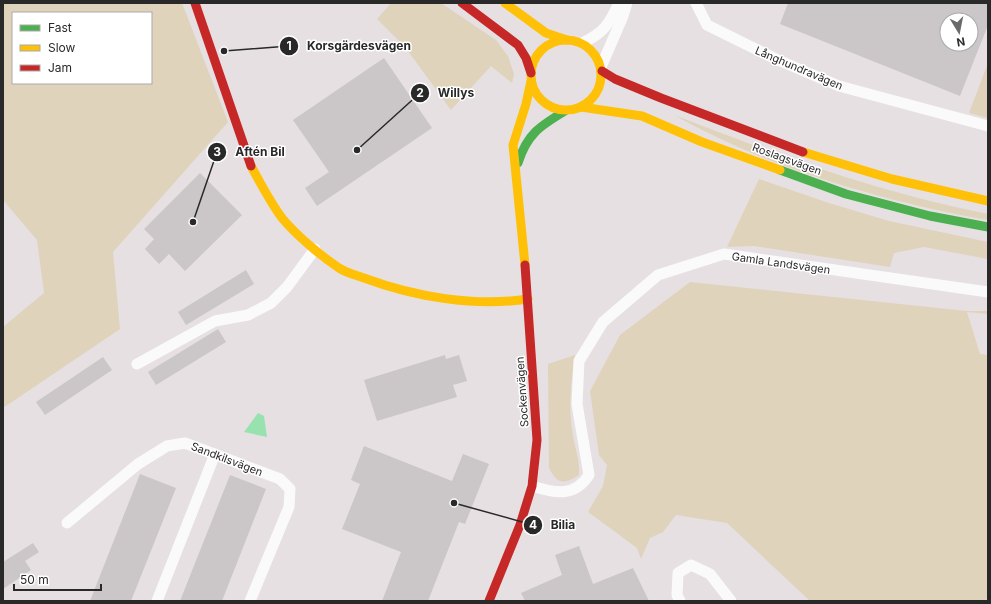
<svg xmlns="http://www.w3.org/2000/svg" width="991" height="604" font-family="Inter,sans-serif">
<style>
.green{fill:#e0d3bc;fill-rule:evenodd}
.water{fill:#98e2af}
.building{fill:#cbc6c8;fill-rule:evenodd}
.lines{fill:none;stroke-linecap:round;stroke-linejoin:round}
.street{stroke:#fbfafb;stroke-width:11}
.fast{stroke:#4caf50;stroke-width:9}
.slow{stroke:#ffc107;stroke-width:9}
.jam{stroke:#c62828;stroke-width:9}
.labels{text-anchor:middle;stroke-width:3;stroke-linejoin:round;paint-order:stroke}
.street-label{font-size:11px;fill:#292929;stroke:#fff}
.leader{fill:none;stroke:#292929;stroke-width:1.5}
.callout-dot{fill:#292929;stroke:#fff;stroke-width:1.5}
.mark-label{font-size:12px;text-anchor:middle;font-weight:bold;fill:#fff}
.callout-label{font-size:12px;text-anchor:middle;font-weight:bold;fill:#292929;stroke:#fff;stroke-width:3;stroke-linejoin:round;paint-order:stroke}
</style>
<rect width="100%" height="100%" fill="#e6e0e2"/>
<g class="green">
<path d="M3,3h179l46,119 -115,130 7,77 -117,79v-81l41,-34 -7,-53 -34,-40zM13,13h138v70h-138z"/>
<path d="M391,3h50l55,37 12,16 6,18 -2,9 -21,-17 -40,44 -46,-63 -28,-28z"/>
<path d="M988,63v55l-19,-5z"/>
<path d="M674,115c103,40 205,78 314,99v6c-104,-18 -222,-53 -314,-105z"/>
<path d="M759,179l70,24 60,18 99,21v17l-64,-12 -30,6 -4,14 -136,-21 -27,1z"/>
<path d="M690,282l277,29h21v3l-21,-2 13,42 8,1v243l-4,3h-174l-83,-78 -51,-8 -13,17 -13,6 -9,21 -4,-11 -49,-36 15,-26 4,-21 -8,-10 -9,-64 30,-56z"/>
<path d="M575,355c-4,27 -7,53 -2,80 2,15 7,24 6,40 -15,10 -22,9 -30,-7l-1,-104z"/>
</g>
<path class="water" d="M258,413l6,3 3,21 -23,-5z"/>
<g class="building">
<path d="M788,3h200v22l-28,71 -180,-72zM947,20h24v24h-24z"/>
<path d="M384,58l48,70 -115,78 -12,-18 24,-16 -36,-52z"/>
<path d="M200,173l42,42 -57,56 -16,-17 -10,10 -14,-15 9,-10 -10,-10z"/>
<path d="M246,270l8,14 -68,41 -8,-13z"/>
<path d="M218,329l8,13 -70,43 -8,-13z"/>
<path d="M445,355l1,4 13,-4 8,26 -14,4 4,12 -80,24 -13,-41z"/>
<path d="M103,357l9,13 -67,45 -9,-13z"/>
<path d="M364,446l88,35 11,-27 26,10 -24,60 -6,-2 -31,79h-46l19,-49 -59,-23 18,-45 -9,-4z"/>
<path d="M140,474l36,14 -45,113h-41z"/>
<path d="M230,475l36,14 -44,112h-42z"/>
<path d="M33,543l6,9 -14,9 6,9 -28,19v-27z"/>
<path d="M579,546l14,38 40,-16 16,33h-124l-4,-8 41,-18 -7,-20z"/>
</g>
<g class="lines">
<g class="street">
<path d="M696,3l11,22 71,35 61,26 149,40"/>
<path d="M582,43c22,-10 27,-19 37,-40"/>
<path d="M601,67l22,-51 4,-13"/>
<path d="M137,364l78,-43 33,-6 23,-12 16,-16 28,-38"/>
<path d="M532,486c22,7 42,12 57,-11l-12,-71 2,-43 24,-39 55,-47 66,-21 264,38"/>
<path d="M67,523l71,-59 29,-18 18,-3 95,36 10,10 -1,18 -39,94"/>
<path d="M157,601l58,-147"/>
<path d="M680,601l-3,-6 1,-22 13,-8 19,9 21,27"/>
</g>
<g class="fast">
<path d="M518,163c9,-29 22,-37 47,-52"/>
<path d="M780,170l66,24 84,22 58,11"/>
</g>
<g class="slow">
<path d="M505,3l41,30 21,7"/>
<circle cx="566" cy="75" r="35"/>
<path d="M581,107l61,9 60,26 78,28"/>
<path d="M803,152l89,27 96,22"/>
<path d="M251,166c10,18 19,36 31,52 14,17 39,38 57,50 7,5 17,7 25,10 51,19 111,29 164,21"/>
<path d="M525,265l-12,-120 13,-41 5,-23"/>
</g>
<g class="jam">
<path d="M195,3l56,163"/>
<path d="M462,3l56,42 8,13 5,15"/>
<path d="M602,71l13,8 46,19 142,54"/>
<path d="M489,601l31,-76 12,-39 5,-46 -12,-175"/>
</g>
</g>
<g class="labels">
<g class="street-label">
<text transform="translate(799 68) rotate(23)" y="4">Långhundravägen</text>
<text transform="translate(787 159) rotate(20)" y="4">Roslagsvägen</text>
<text transform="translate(781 263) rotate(8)" y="4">Gamla Landsvägen</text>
<text transform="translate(522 392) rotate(-94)" y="4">Sockenvägen</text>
<text transform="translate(227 459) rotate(21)" y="4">Sandkilsvägen</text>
</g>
</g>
<path class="leader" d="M224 51L289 46M357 150L420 93M193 222L217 152M454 503L533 525"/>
<g class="callout-dot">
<circle cx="224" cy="51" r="4"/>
<circle cx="357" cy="150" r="4"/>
<circle cx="193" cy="222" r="4"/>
<circle cx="454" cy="503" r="4"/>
<circle cx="289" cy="46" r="10"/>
<circle cx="420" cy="93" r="10"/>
<circle cx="217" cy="152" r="10"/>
<circle cx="533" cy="525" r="10"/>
</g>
<g class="mark-label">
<text x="289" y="50">1</text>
<text x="420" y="97">2</text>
<text x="217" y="156">3</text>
<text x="533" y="529">4</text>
</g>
<g class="callout-label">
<text x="359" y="50">Korsgärdesvägen</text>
<text x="456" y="97">Willys</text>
<text x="260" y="156">Aftén Bil</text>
<text x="563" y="529">Bilia</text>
</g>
<rect width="991" height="604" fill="none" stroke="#292929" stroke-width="8"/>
<rect x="12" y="12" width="140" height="72" fill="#ffffff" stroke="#a9a9a9"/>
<rect x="20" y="25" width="20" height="6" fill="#4caf50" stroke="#a9a9a9"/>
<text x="48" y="32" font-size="12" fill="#292929">Fast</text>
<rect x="20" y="45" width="20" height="6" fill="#ffc107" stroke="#a9a9a9"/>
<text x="48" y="52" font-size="12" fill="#292929">Slow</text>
<rect x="20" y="65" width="20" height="6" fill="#c62828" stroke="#a9a9a9"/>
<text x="48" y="72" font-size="12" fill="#292929">Jam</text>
<g transform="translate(959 32) rotate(170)"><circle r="19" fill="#ffffff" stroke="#a9a9a9"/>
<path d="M0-3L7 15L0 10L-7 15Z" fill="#6b696a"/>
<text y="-6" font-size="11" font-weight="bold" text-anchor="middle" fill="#292929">N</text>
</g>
<path d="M14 584v6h87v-6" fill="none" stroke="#292929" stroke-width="2"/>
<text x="20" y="584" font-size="12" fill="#292929" stroke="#ffffff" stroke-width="3" paint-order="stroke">50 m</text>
</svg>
